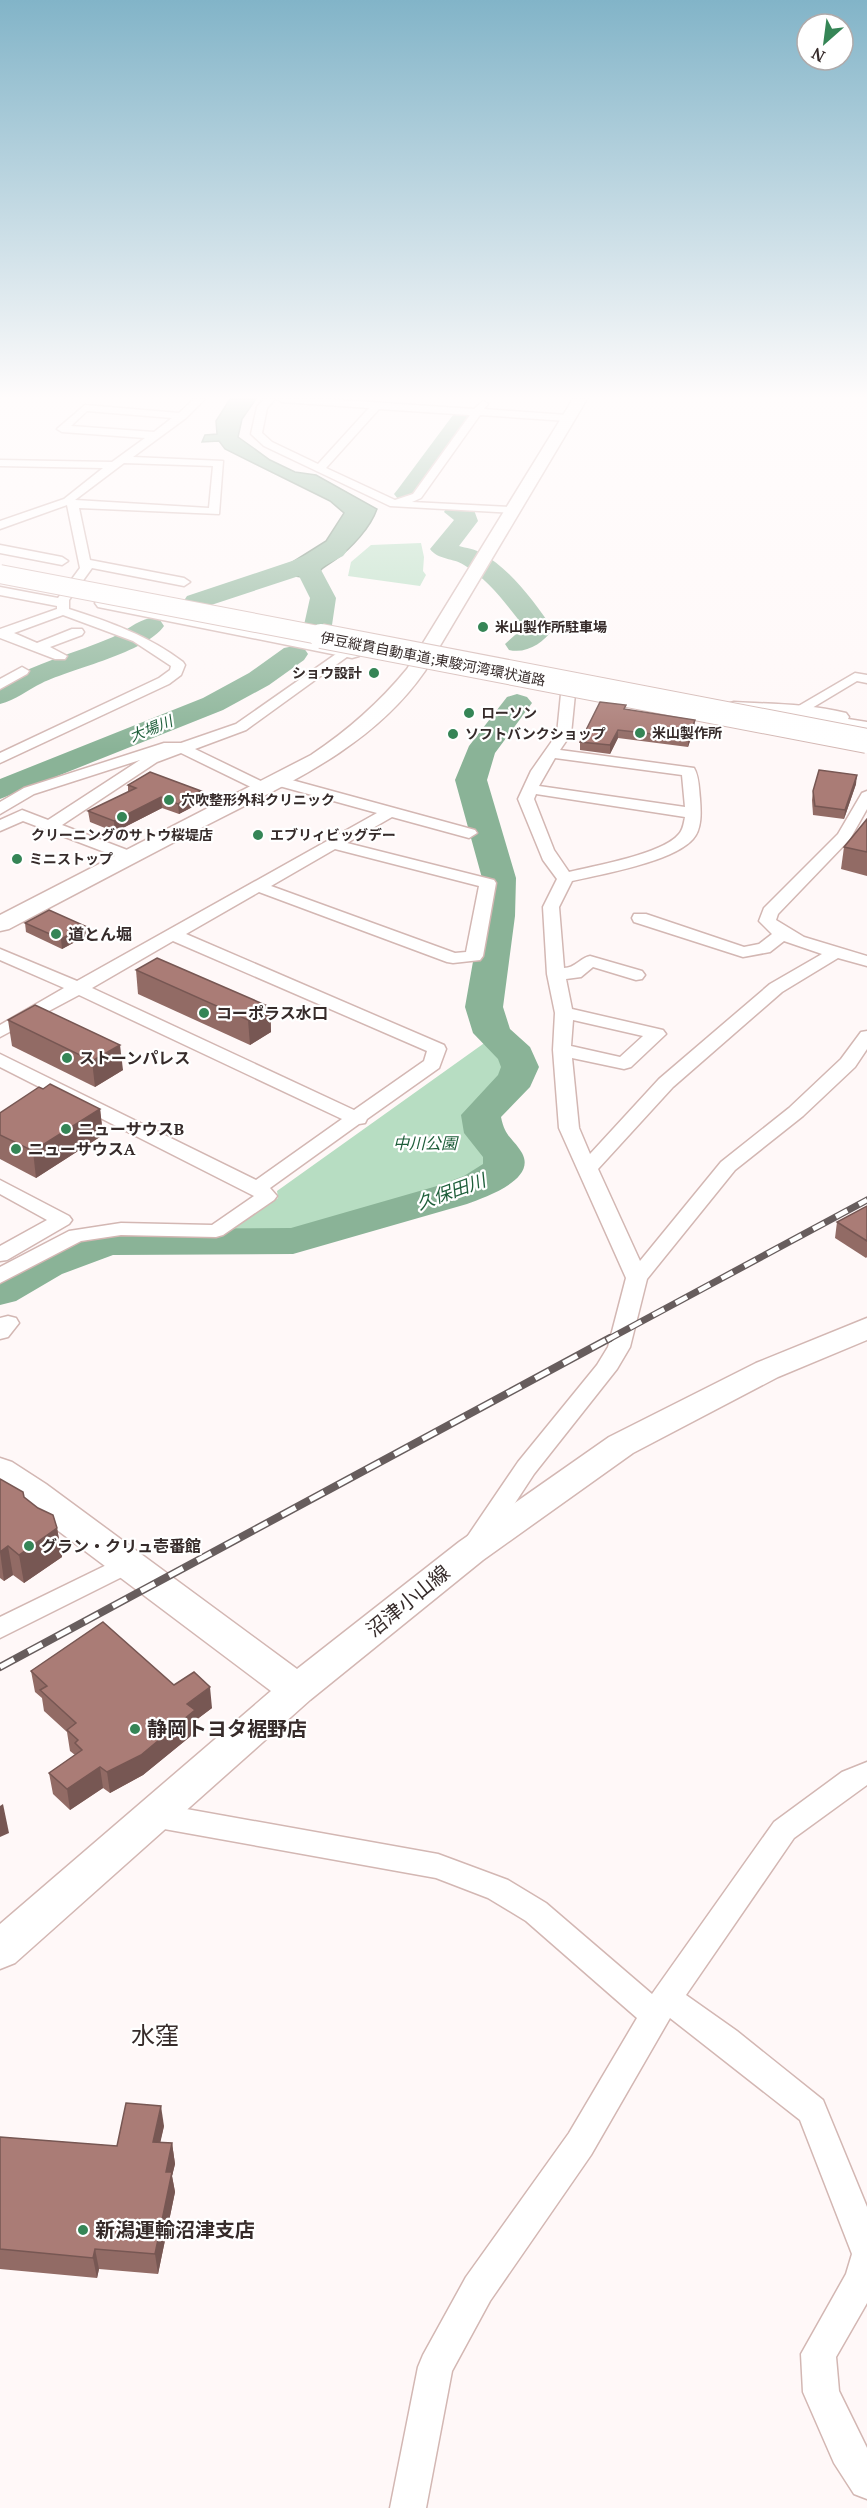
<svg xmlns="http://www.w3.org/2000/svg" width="867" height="2508" font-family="'PT Serif','Noto Sans JP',serif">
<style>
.green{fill:#b7ddc2}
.water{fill:#8ab397;stroke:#718a76;stroke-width:1.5}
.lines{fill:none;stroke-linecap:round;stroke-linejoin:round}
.river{fill:#8ab397;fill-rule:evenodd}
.street-casing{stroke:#d3b7b3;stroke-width:3}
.secondary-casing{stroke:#d3b7b3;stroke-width:3}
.street{fill:#fff;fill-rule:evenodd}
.secondary{fill:#fff;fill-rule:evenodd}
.rail-far1-casing{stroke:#675d5d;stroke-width:7}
.rail-casing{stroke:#675d5d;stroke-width:8}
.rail-far1{stroke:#fff;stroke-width:4.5;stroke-dasharray:13;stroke-linecap:butt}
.rail{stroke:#fff;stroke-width:5;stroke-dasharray:16;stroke-linecap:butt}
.highway-bridge-far1-casing{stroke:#d3b7b3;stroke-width:20;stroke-linecap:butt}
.highway-bridge-casing{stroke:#d3b7b3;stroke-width:26;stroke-linecap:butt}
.highway-bridge-far1{stroke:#fff;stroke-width:18}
.highway-bridge{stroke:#fff;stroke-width:24}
.wall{fill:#926b65}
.shaded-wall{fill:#775753}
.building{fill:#aa7c76;stroke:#775753;stroke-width:1.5}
.poi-dot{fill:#358556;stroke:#fff;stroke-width:2}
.labels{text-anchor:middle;stroke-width:4.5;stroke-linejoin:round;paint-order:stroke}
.far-poi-label{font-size:14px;font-weight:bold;fill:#362b2a;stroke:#fff;text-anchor:start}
.far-street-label{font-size:14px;fill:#362b2a;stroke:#fff}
.far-water-label{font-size:15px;font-style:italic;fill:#1e5e3a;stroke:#fff}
.poi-label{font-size:16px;font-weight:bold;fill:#362b2a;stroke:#fff;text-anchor:start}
.park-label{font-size:16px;font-style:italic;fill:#1d5d39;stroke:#fff}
.water-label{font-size:18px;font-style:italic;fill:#1e5e3a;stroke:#fff}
.near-street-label{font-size:20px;fill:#362b2a;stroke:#fff}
.near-poi-label{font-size:20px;font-weight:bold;fill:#362b2a;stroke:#fff;text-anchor:start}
.near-quarter-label{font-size:24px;fill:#362b2a;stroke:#fff}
</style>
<rect width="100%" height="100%" fill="#fff8f8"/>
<g class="green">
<path d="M421,543l3,14 -1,14 3,4 -6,11 -72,-10 3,-14 20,-17z"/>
<path d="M490,1039l19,18 -2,17c-15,13 -47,41 -35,64 4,7 15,14 21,20l-4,11 -17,9 -185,57 -55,-3 6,-8 40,-26 -1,-7z"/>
</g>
<path class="water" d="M230,399h26l-14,20 -4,18 32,23 25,12 21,3 61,34c-6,18 -26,40 -42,51 -10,7 -15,8 -20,19l-48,-7 24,-9 35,-22 18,-28 -14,-12 -105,-52 -6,-8 -17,1 3,-7 12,-1 -1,-13z"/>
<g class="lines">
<g class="river">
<path d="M464,409l8,2 3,5 -61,83 -8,2 -8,-2 -4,-5 4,-5 58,-78z"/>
<path d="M456,505l18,5 4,11 -19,25c7,2 16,3 22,7 30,16 53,49 72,76 -10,14 -26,25 -44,21l-4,-6 19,-17c-17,-22 -35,-47 -60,-62 -10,-7 -26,-5 -34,-16l24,-29 -10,-8 3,-5z"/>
<path d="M334,543l9,3 4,5 -4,5 -23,12 16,30 -4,27 -4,6 -10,2 -10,-2 -4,-6 6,-27 -11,-22 -103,34 -9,-2 -4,-6 4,-6 105,-35z"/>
<path d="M150,618l10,2 4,6c-19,27 -91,42 -122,57 -15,7 -26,17 -42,21v-21c36,-20 75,-30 113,-46 13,-6 23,-16 37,-19z"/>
<path d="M294,646l10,2 4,6 -4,6 -35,25 -46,25 -223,89v-20l203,-81 46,-25 35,-25z"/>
<path d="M517,694l10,3 5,6 -37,50 -8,27 29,98 -1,38 -12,91 7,22 20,18 9,20 -9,20 -29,30c4,20 11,20 21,36 15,27 -37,44 -55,51l-174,50 -180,1 -51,19 -46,27 -16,4v-33c34,-19 70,-34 108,-43l183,-1 146,-42 27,-10 19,-12v-7l-19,-24 -3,-18 37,-40 3,-8 -3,-8 -25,-26 -8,-26 16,-91 1,-38 -27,-98 14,-34 38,-49z"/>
</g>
<g class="street-casing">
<g id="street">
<path d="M194,399h11l-19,19 -53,39 90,4 -4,53 -140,-6 11,52 94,18 6,4 -6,4 -92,-18 -23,32v9c41,13 80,27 114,53l2,3 -4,10 -12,9 -169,79v-10l159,-75 11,-8 1,-4 -38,-25 -70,-26 -49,18 23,10 35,-14h10l2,3 -2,3 -32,12 17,9 -2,3h-10l-55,-21v-9l57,-20v-3l-57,-11v-8l58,11 22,-30 -13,-63 -67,24v-8l64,-22 39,-31 -103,-2v-6l112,2 33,-24 -83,-6 -5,-3 28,-24 94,8zM87,411l85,7 -18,14 -83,-6zM124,463l89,3 -4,42 -134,-8z"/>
<path d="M264,399h11l-8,9 -5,25 10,9 46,22 51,-56 -87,-6 -5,-3h48l149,10 9,-8 5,3 -4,5 83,6 5,3 -5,3 -87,-6 -59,83 -9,4 98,5 4,2v4l-124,-7 -126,-60 -13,-12 6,-27zM379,409l91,6 -57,79 -18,6 -69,-32z"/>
<path d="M0,545l62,12 6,4 -6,4 -62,-12z"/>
<path d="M346,647l5,1 2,3 -2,3 -105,76 -51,19 72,35 3,3 -3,3h-10l-76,-37 -24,9 -95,63 73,28 2,3 -2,3h-12l-100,-38 -23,10v-11l22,-10 26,10 92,-60 -106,34 -34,20v-12l24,-14 140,-45h17l55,-19z"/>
<path d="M22,667l7,4 -2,3 -27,15v-10z"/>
<path d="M855,673l12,2v8l-10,-2 -55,33 -5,1 -7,-4z"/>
<path d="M568,690l7,4 -4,40 -11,16 134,18c5,8 5,21 6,31 1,13 2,30 -7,40 -20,23 -91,35 -121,42l-13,26 5,61c11,0 16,-10 26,-12l52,15 3,4 -3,4 -6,1 -43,-13 -12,10 -15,2 6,30 91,21 3,4 -35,33 -7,2 -52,-11 7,70 11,26 69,-75 111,-95 52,-30 -38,-13 -14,11 -27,5 -109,-35 -2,-4 2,-4h12l98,33 15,-3 13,-10 -13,-13 5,-13 74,-74 24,-41 5,-2v18l-17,30 -72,75 -2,6 28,17 63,19v10l-29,-8 -56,34 -109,95 -75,82 42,92 81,-99 68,-54 52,-49 20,-27 6,-1v18l-12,18 -52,49 -68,54 -88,109 -17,68 -13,22 -83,105 -49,75 -9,3 -9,-3 -3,-6 3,-6 51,-75 79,-97 11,-18 18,-69 -67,-150 -6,-78 2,-37 -8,-39 -4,-67 14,-28 -14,-19 -25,-61 13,-28 26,-37 4,-40zM555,758l127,17 3,32 -146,-21zM536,794l149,23c-1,5 -2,13 -6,17 -16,20 -85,32 -110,38l-15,-22 -20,-51zM573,1020l70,16 -23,21 -49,-11z"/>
<path d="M277,776l198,54 2,3 -8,5 -77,-21 -45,26 147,37 2,3 -13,73 -3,4 -27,3 -6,-1 -188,-70 -73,42 258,111 2,4 -7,19 -72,51 -2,4 -6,1 -89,64 7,8 -3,4 -51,35 -7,2 -95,-2 -40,6 -81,42v-16l69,-36 52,-8 91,2 42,-29 -254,-129v-13l256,126 86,-61 -263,-124 -79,42v-12l64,-37 -64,-28v-11l77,32 300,-168 -105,-29 -3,-3 3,-3zM335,849l144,37 -13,66 -11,1 -184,-67zM173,941l254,110 -3,10 -70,49 -262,-122z"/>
<path d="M0,1180l69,36 3,4 -3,4 -62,36 -7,1v-15l47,-26 -47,-26z"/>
<path d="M8,1316l8,2 3,5 -11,14 -8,2v-21z"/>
<path d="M127,1555l9,3 3,6 -3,6 -136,68v-21z"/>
<path d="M867,1762v23l-73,53 -108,157 51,36 86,69 44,107v96l-31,54 3,34 28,57v51l-13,-5 -20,-31 -31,-71 -2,-38 45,-80 6,-20 -52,-134 -130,-102 -79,137 -101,146 -38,70 -26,137h-36l28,-141 5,-12 43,-78 103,-144 68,-115 -111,-97 -38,-23 -52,-20 -283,-51 -10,-4 -4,-8 4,-8 10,-4 285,51 70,26 38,23 106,91 122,-172 68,-50z"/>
</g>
</g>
<g class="secondary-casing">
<g id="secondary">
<path d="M573,399h14l-162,272c-54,78 -141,114 -222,156 -65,34 -130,68 -194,102l-9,2v-16l311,-160c36,-24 68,-52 96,-86z"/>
<path d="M104,597l248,49 7,2 3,4 -3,4 -7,2 -254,-51 -3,-4 3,-4z"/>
<path d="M734,702c37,2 76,2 112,11l3,4 -1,2 19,3v12l-57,-9 -3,-4 1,-2 -81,-7 -3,-4 3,-4z"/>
<path d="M867,1318v22l-89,37 -145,76 -150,107 -173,140 -295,263 -15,6v-45l271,-233 -271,-204v-29l12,4 34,22 251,185 162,-127 150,-105 147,-74z"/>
</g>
</g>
<use href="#street" class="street"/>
<use href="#secondary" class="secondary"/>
<g class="rail-far1-casing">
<path id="rail-far1" d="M607,1340l260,-140"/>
</g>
<g class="rail-casing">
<path id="rail" d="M0,1667l610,-329"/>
</g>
<use href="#rail-far1" class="rail-far1"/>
<use href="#rail" class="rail"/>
<g class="highway-bridge-far1-casing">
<path id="highway-bridge-far1" d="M0,574l329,63"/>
</g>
<g class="highway-bridge-casing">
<path id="highway-bridge" d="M321,636l546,105"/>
</g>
<use href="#highway-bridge-far1" class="highway-bridge-far1"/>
<use href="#highway-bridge" class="highway-bridge"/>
</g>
<g class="wall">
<path d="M626,710l68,19 -6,18 -70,-9 -8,16 -30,-4v-8z"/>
<path d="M856,784l-12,35 -31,-4 -1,-15 1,-9z"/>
<path d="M128,785l73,6 1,11 -23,12 -17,-6 -47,24 -25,-10 -2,-11 40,-19z"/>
<path d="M867,819v57l-26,-7 3,-22z"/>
<path d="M25,923l61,13 -24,13 -36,-17z"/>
<path d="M136,970l134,37 1,25 -21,13 -112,-51z"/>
<path d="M8,1020l115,50 -28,17 -83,-41z"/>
<path d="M100,1109l3,26 -67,43 -36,-19v-46z"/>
<path d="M867,1206v51l-1,1 -31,-20 2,-16z"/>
<path d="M0,1479l24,18 33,31 5,29 -38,26 -11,-8 -9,6 -4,-3z"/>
<path d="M31,1671l143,14 38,23 -16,12 1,11 -54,44 -33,18 -7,-5 -33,22 -17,-16 -4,-21 26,-18 -5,-4 -3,-19 -23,-21 -2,-13 -7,-6z"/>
<path d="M164,2126l-4,16 12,1 3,21 -3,12 3,16 -17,82 -59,-5 -2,9 -97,-9v-132l117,9z"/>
</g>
<g class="shaded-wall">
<path d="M695,720l-1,9 -6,18v-9z"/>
<path d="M618,730v8l-8,16v-9z"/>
<path d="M857,775l-1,9 -12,35 1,-9z"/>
<path d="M201,791l1,11 -23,12 -1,-10z"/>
<path d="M161,797l1,11 -47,24 -1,-11z"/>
<path d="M85,926l1,10 -24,13 -1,-10z"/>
<path d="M270,1007l1,25 -21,13 -2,-25z"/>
<path d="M120,1045l3,25 -28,17 -3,-26z"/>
<path d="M100,1109l3,26 -67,43 -3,-27z"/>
<path d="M57,1528l5,29 -38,26 -5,-28z"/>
<path d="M8,1546l5,29 -9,6 -4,-29z"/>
<path d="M210,1687l2,21 -16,12 1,11 -54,44 -33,18 -3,-21 80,-68z"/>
<path d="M100,1767l3,21 -33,22 -3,-21z"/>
<path d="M3,1804l6,29 -9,4v-31z"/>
<path d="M161,2106l3,20 -8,36 -3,-20z"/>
<path d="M172,2143l3,21 -3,12 3,16 -17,82 -3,-20 11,-82z"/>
<path d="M95,2249l4,20 -2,9 -4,-20z"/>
</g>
<g class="building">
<path d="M600,702l26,3 -2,4 71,11 -7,18 -70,-8 -8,15 -30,-3z"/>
<path d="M819,770l38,5 -12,35 -30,-4 -2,-15z"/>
<path d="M150,772l51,19 -23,13 -17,-7 -47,24 -26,-10 48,-23 -8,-3z"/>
<path d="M867,819v33l-23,-5z"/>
<path d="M49,910l36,16 -24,13 -36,-16z"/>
<path d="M157,958l113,49 -22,13 -112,-50z"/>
<path d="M35,1005l85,40 -28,16 -84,-41z"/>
<path d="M50,1084l50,25 -67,42 -33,-16v-22l39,-26 4,2z"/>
<path d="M867,1206v35l-30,-19z"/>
<path d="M0,1479l23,13 1,5 14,11 15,7 4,13 -38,27 -11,-9 -8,6z"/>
<path d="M103,1622l71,63 20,-13 16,15 -23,17 8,6 -54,45 -34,17 -7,-5 -33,22 -18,-16 33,-23 -7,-7 3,-3 -11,-10 9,-7 -36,-33 7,-4 -16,-15z"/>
<path d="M126,2103l35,3 -8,36 19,1 -6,29h6l-17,82 -60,-5 -2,9 -93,-9v-112l117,9z"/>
</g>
<linearGradient id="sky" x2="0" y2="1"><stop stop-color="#82b4c8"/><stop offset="0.53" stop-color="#fffcfc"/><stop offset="1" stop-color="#fffcfc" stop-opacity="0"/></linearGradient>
<rect width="867" height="750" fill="url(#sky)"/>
<g class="poi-dot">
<circle cx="483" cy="627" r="6"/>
<circle cx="374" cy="673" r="6"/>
<circle cx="469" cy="713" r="6"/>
<circle cx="640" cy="733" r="6"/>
<circle cx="453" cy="734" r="6"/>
<circle cx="169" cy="800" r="6"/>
<circle cx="122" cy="817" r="6"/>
<circle cx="258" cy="835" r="6"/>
<circle cx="17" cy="859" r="6"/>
<circle cx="56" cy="934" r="6"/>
<circle cx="204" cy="1013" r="6"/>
<circle cx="67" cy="1058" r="6"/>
<circle cx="66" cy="1129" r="6"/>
<circle cx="16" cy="1149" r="6"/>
<circle cx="29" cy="1546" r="6"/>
<circle cx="135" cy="1729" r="6"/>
<circle cx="83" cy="2230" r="6"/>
</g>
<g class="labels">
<g class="far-poi-label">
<text x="495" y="632">米山製作所駐車場</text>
<text x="362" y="678" text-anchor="end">ショウ設計</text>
<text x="481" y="718">ローソン</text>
<text x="652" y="738">米山製作所</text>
<text x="465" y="739">ソフトバンクショップ</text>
<text x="181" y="805">穴吹整形外科クリニック</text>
<text x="122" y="840" text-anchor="middle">クリーニングのサトウ桜堤店</text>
<text x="270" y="840">エブリィビッグデー</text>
<text x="29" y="864">ミニストップ</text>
</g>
<g class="far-street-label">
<text transform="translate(433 659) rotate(11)" y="5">伊豆縦貫自動車道;東駿河湾環状道路</text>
</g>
<g class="far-water-label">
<text transform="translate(151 729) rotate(-22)" y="5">大場川</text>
</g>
<g class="poi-label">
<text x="68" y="940">道とん堀</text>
<text x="216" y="1019">コーポラス水口</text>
<text x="79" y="1064">ストーンパレス</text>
<text x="78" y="1135">ニューサウスB</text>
<text x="28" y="1155">ニューサウスA</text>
<text x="41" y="1552">グラン・クリュ壱番館</text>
</g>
<g class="park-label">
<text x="425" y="1149">中川公園</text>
</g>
<g class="water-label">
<text transform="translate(451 1192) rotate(-20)" y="6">久保田川</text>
</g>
<g class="near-street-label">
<text transform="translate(408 1601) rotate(-39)" y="7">沼津小山線</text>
</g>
<g class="near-poi-label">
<text x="147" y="1736">静岡トヨタ裾野店</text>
<text x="95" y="2237">新潟運輸沼津支店</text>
</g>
<g class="near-quarter-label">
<text x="155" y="2044">水窪</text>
</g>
</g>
<g transform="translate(825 42) rotate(208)"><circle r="28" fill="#ffffff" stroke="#afaaaa" stroke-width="1.5"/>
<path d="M0-4.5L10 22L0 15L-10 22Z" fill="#358556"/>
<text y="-9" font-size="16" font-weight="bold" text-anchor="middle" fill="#362b2a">N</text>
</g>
</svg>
